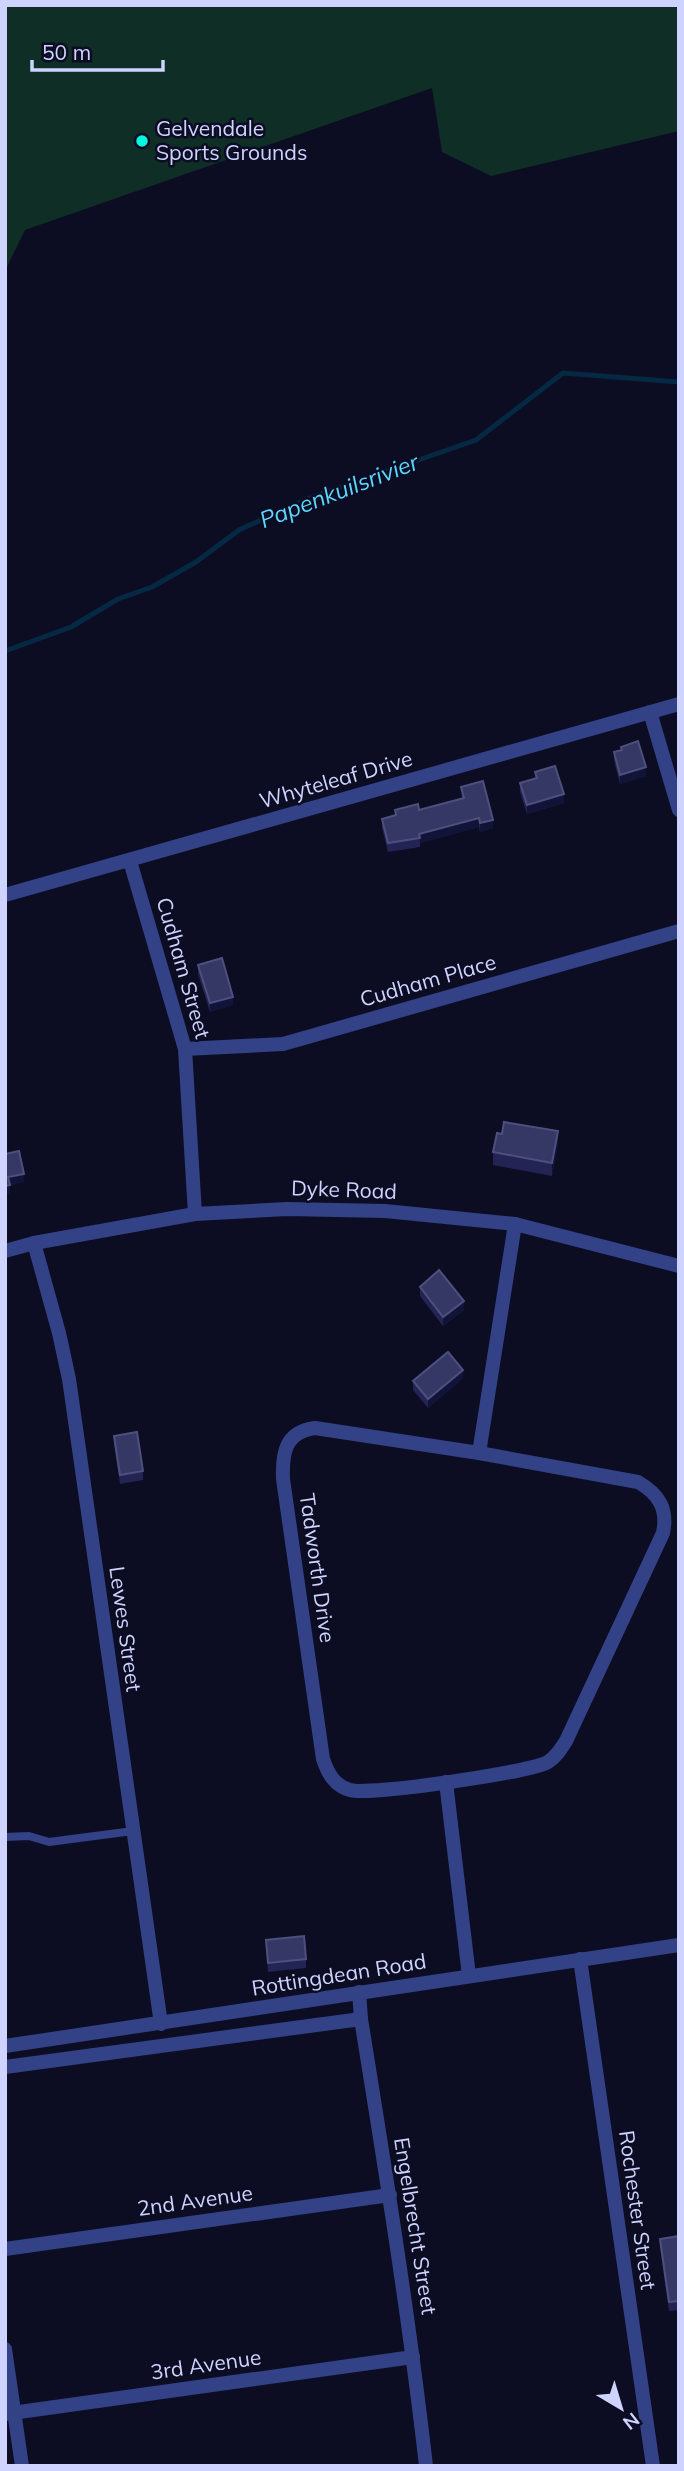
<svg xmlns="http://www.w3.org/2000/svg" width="684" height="2471" font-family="Mulish,sans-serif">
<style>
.green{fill:#0e2e26}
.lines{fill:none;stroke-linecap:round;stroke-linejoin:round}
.stream{stroke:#052943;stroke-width:5}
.service{stroke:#334286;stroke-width:8}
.minor{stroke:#334286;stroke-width:14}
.tertiary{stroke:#334286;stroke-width:14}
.wall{fill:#232453}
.shaded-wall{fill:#121338}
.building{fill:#353765;stroke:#4d4f7e;stroke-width:2}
.poi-dot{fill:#00f9dd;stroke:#0c0d23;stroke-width:2.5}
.labels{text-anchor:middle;stroke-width:5;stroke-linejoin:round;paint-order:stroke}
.poi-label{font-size:21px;fill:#ced3ff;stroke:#0c0d23;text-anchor:start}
.street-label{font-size:21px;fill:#ced3ff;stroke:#0c0d23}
.water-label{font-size:23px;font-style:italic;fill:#5cd7ff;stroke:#0c0d23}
</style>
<rect width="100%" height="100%" fill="#0c0d23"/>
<path class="green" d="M5,5h674v126l-188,45 -49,-24 -10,-64 -407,142 -20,41z"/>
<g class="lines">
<path class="stream" d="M5,651l66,-24 47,-28 34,-12 44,-25 43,-32 73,-33 164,-57 87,-67 116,9"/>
<path class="service" d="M5,1837l24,-1 20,6 84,-11"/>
<g class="minor">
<path d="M650,712l29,98"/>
<path d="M130,861l55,188 10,165"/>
<path d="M5,895l674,-191"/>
<path d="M185,1049l98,-5 396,-113"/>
<path d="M34,1243l25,90 10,46 92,645"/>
<path d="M315,1428l164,25 159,29c21,12 30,27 25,51l-97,208c-5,8 -10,16 -18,21 -16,10 -180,34 -198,28 -15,-4 -22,-16 -27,-31l-40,-280c-1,-26 2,-47 32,-51z"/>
<path d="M479,1453l36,-229"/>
<path d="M446,1782l23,194"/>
<path d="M580,1959l73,507"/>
<path d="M359,1992l2,27c24,149 48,297 65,447"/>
<path d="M5,2046l674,-101"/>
<path d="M5,2067l356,-48"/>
<path d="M5,2249l385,-54"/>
<path d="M5,2349l17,117"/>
<path d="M5,2414l408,-57"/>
</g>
<path class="tertiary" d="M5,1251l29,-8 161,-29 92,-5 98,2 130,13 164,42"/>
</g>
<g class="wall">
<path d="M621,747l25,29 -26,8 -6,-23v-9l7,-2z"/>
<path d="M535,772l29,31 -37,11 -7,-22v-9l15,-5z"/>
<path d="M461,787l32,41 -13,4 -1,-5 -59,16v4l-32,5 -6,-24v-9l13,-3v-6h24l43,-11z"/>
<path d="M198,965l35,40 -23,7 -12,-38z"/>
<path d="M558,1144l-6,32 -59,-11v-13z"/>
<path d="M420,1287l44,23 -21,16 -23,-30z"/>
<path d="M463,1378l-35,30 -15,-18v-9z"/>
<path d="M114,1436l29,35v9l-23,4 -6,-40z"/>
<path d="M266,1940l40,19v9l-38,4z"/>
<path d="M679,2236v74l-10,1 -9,-64v-8z"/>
</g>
<g class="shaded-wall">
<path d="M646,767v9l-26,8v-9z"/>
<path d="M564,794v9l-37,11v-9z"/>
<path d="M479,818v9l-59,16 -1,-9z"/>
<path d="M493,820v8l-13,4v-9z"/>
<path d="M233,997v8l-23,7v-9z"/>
<path d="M558,1131v13l-6,32v-13z"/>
<path d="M24,1174v8l-14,4v7l-5,2v-9l3,-9z"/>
<path d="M464,1301v9l-21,16v-9z"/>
<path d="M463,1370v8l-35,30v-9z"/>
</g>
<g class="building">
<path d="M638,741l8,26 -26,8 -6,-23 8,-2 -1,-3z"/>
<path d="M555,766l9,28 -37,11 -7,-22 17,-5 -2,-6z"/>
<path d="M483,781l10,39 -13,3 -1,-5 -60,16 1,4 -32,5 -6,-24 14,-4 -1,-5 23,-6 1,6 45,-12 -3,-11z"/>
<path d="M222,958l11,39 -23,6 -12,-38z"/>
<path d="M504,1122l54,9 -6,32 -59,-11 4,-19 5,1z"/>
<path d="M19,1151l5,23 -16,3 2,8 -5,1v-32z"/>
<path d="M439,1270l25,31 -21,16 -23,-30z"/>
<path d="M448,1352l15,18 -35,29 -15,-18z"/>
<path d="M137,1432l6,39 -23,4 -6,-39z"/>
<path d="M304,1936l2,23 -38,4 -2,-23z"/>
<path d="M679,2236v65l-10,1 -9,-63z"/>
</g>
<circle class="poi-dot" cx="142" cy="141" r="7"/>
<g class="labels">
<g class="poi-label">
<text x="156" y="136">Gelvendale<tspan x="156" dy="24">Sports Grounds</tspan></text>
</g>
<g class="street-label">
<text transform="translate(336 780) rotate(-16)" y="7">Whyteleaf Drive</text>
<text transform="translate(183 968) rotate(74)" y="7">Cudham Street</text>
<text transform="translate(428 981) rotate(-16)" y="7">Cudham Place</text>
<text transform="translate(344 1190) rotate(2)" y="7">Dyke Road</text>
<text transform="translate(317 1568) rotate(82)" y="7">Tadworth Drive</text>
<text transform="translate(125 1629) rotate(82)" y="7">Lewes Street</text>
<text transform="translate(339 1975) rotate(-9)" y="7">Rottingdean Road</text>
<text transform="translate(195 2201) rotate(-8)" y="7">2nd Avenue</text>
<text transform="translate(637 2210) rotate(82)" y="7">Rochester Street</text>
<text transform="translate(415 2226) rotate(81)" y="7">Engelbrecht Street</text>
<text transform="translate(206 2365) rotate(-8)" y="7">3rd Avenue</text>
</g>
<g class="water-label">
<text transform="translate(339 491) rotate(-21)" y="8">Papenkuilsrivier</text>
</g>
</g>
<rect width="684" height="2471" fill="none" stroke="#ced3ff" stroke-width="14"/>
<g transform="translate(621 2408) rotate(142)" stroke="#0c0d23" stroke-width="5" paint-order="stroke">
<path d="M0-5L12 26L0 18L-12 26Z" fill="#ced3ff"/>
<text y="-10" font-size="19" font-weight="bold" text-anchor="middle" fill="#ced3ff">N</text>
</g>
<path d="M32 60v10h131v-10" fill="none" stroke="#ced3ff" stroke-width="3.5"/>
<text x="42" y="60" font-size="21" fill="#ced3ff" stroke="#0c0d23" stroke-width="5" paint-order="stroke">50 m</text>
</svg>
